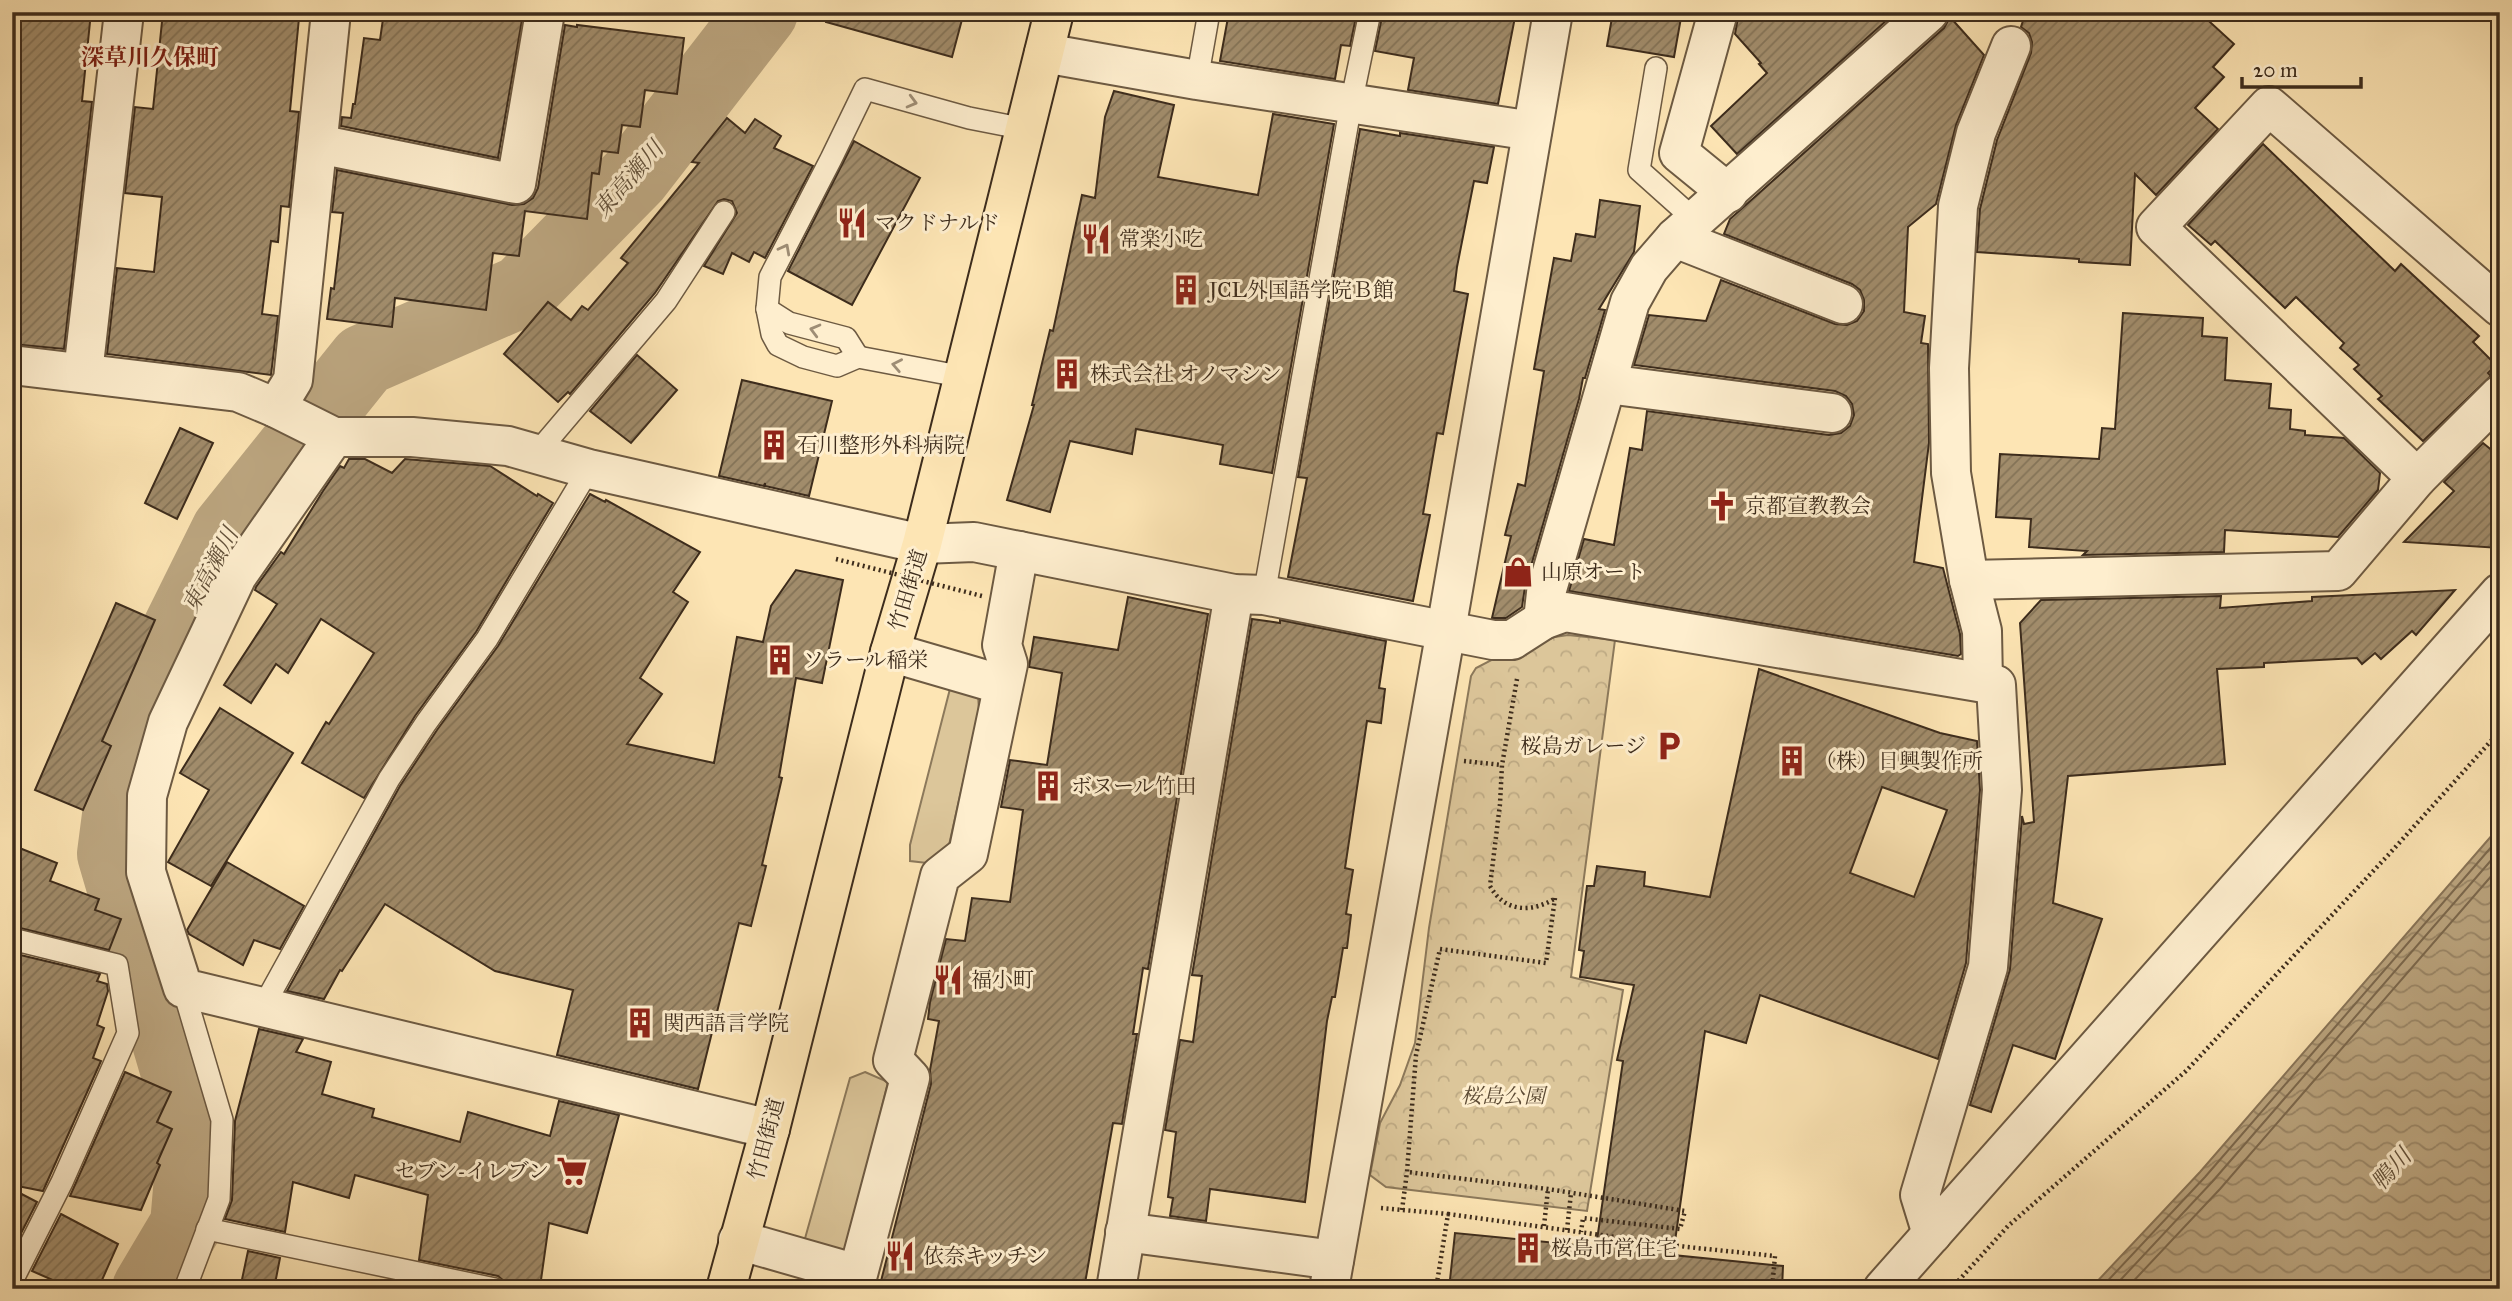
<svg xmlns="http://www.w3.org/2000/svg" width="2512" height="1301" font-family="'IM FELL Great Primer','Noto Serif JP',serif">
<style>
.green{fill:#dcc69a;stroke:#8c795b;stroke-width:2}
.park{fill:url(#park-crowns);stroke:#8c795b;stroke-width:2}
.water{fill:url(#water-waves);stroke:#897558;stroke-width:2}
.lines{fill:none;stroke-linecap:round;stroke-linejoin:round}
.shore{stroke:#7c694e;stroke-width:2}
.river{stroke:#bca680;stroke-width:72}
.building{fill:url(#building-hatch);stroke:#3d2c1c;stroke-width:2;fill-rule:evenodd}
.service-casing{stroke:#6d5a42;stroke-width:24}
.minor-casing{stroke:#6d5a42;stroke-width:42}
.tertiary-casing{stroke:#6d5a42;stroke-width:42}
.trunk-casing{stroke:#3d2c1c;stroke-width:42}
.path{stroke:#3d2c1c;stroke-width:4.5;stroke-dasharray:2 3.5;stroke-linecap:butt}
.service{stroke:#feeece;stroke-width:21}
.minor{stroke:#feeece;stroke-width:38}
.tertiary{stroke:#feeece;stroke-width:38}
.trunk{stroke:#fde5b4;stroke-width:38}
.path-bridge{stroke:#3d2c1c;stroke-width:4.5;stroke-dasharray:2 3.5;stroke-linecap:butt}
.oneway{stroke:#9e8d75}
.labels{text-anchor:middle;stroke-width:6;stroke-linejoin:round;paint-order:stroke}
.poi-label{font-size:21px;fill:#3d2c1c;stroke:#feeece;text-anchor:start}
.street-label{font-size:21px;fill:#3d2c1c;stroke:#feeece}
.park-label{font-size:21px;font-style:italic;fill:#5d4b35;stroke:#feeece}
.neighbourhood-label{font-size:23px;font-weight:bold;fill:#7a1f14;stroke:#feeece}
.water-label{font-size:23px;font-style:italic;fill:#63513a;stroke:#feeece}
</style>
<defs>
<pattern id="park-crowns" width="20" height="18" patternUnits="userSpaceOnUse" patternTransform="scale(1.75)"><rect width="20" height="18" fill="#dcc69a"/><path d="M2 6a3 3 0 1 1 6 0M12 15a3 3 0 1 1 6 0" fill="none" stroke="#beaa84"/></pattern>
<pattern id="water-waves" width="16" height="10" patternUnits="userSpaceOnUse" patternTransform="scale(1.75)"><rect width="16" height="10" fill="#bca680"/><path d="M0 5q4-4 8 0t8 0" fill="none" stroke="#9a8768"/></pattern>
<pattern id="building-hatch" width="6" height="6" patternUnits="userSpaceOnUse" patternTransform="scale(1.75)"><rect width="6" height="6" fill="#a18c6b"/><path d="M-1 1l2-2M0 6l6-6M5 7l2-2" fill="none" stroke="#847357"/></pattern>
</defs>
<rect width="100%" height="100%" fill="#fde5b4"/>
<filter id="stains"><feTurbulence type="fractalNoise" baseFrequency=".00286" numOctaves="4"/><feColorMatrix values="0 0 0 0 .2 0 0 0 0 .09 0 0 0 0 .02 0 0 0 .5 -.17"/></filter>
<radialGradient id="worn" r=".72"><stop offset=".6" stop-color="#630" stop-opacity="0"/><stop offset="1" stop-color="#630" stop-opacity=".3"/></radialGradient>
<g class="green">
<path d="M952,681l26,13 1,17 -30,134 -22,18 -17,-2v-16z"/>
<path d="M865,1072l23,10 -42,172 -42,-12 46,-164z"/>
</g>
<path class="park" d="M1568,635l47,5 -44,337 52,13 -36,221 -201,-24 -16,-12 10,-52 20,-38 15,-42 14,-115 42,-252 5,-8 52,-27z"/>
<path class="water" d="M2500,826v463h-410l110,-117z"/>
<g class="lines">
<g class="shore">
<path d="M2100,1289l105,-112 295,-340"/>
<path d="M2112,1289l100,-107 288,-332"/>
<path d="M2126,1289l94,-100 280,-323"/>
</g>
<path class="river" d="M148,1289l38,-64 8,-94 -81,-277 10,-77 43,-123 61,-123 137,-171 158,-69 113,-115 127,-164"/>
</g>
<g class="building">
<path d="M12,12h79l-9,89 10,1 -28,247 -52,-5v-185l7,-59h-7z"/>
<path d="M163,12h85l51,6 -9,93 9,1 -10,95 -8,-1 -3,36 -7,-1 -9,73 16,2 -7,59 -164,-21 10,-86 37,4 8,-75 -37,-4 10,-86 18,2z"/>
<path d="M384,12h130l-1,7 9,1 -24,138 -157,-32 1,-9 9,1 2,-14h2l9,-66 16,2z"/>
<path d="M827,12h137l-12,45 -126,-35z"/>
<path d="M1229,12h128l-7,34 -9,-1 -6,34 -115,-18z"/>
<path d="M1383,12h133l-18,92 -90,-14 6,-32 -39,-7z"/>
<path d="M1613,12h69l-8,45 -67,-11z"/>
<path d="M1739,12h157l-159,142 -26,-28 56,-53 -8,-9 2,-1 -26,-29z"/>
<path d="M2026,12h173l35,32 -21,23 11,10 -29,31 23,21 -62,66 -21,-21 -5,91 -51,-3v-3l-102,-7 3,-43 17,-69 34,-87 1,-11 -3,-9 -8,-6z"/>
<path d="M1950,17l34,38 -28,70 -20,79 -28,23 -4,85 21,4 -4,27 7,1 1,99 -15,119 29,6 17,66 1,20 -3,2 -389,-65 15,-52 30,6 16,-97 12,2 5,-39 182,24 12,-2 9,-7 4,-11 -2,-11 -6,-8 -11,-5 -201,-26 15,-50 57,6 15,-41 114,44 12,1 10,-4 7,-10v-11l-4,-10 -8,-6 -128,-50 6,-15 214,-191z"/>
<path d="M565,25l12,2v-2l107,13 -7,56 -32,-4 -5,37 -18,-2 -4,28 -16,-2 -3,23 -7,-1 -5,46 -62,-8 -6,45 -26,-3 -7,57 -91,-12 -3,29 -65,-8 4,-31 3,1 9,-76 -11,-1 5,-42 175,35 12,-1 9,-6 5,-10z"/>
<path d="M1114,91l60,14 -16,72 100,18 15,-81 61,10 -62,349 -52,-9 3,-19 -87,-16 -4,25 -62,-13 -20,71 -43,-12 27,-95h-2l18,-75 3,1 29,-136 13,3 10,-81z"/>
<path d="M727,118l18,15 10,-14 26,17 -7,12 39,18 -48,92 -11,-6 -5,10 -17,-9 -9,21 -19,-8 33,-53 -5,-12 -8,-2 -6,2 -63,92 -85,101 -2,-2 -10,10 -54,-48 44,-52 23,18 11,-14 6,4 40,-47 -7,-5 78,-95 -7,-1z"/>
<path d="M1360,129l40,7v-3l94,14 -7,36 -13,-2 -17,86 -3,24 14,3 -25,140 -6,-1 -14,81 7,1 -17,86 -125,-24 19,-99 -9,-1z"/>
<path d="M854,141l66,37 -68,127 -64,-34z"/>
<path d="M2263,144l132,127 6,-7 78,72 -6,6 23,23 -8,8 3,3 -68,65 -45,-42 4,-3 -28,-27 5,-4 -19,-17 4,-5 -48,-46 -11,11 -70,-67 -4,4 -23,-20z"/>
<path d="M1600,200l40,6 -6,46 -35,57 6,1 -20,68h-2l-4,21 -54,188 -3,20 -16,11h-14l19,-82 -6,-1 13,-51 7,2 19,-115 -10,-2 20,-111 17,3 5,-27 19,3z"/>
<path d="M2123,313l80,5 -1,18 25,2 -2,42 46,4 -2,24 22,2 -1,19 15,2v4l39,3 36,35 -2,17 -40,47 -113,-7 -1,22 -141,3 4,-4 -58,-4 2,-28 -35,-2 4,-63 99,5 3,-31 13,1z"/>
<path d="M637,355l40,35 -46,53 -41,-32z"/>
<path d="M742,380l90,21 -23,95 -44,-10v-3l-1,3 -45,-10z"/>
<path d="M180,428l33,15 -36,76 -32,-16z"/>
<path d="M2483,443l17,14v91l-96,-6 50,-51 -10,-9z"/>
<path d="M349,459h16l27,14 13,-14 85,7 47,30 1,-2 15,9 -77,129 -61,84 -51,82 -62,-35 24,-41 3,2 45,-71 -53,-34 -33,54 -12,-9 -25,39 -27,-18 53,-81 -22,-14 1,-3 25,-35 3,2 39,-63 17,-25 4,2z"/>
<path d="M590,494l15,8 1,-2 94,52 -27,40 15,10 -48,76 22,16 -35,50 87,19 23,-126 26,5 8,-36 25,-36 47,10 -21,103 -26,-5 -17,99 3,1 -20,87 4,1 -15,60 -12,-3 -41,166 -141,-34 16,-65 -78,-19 -110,-67 -43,67 -2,-1 -16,29 -37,-8 113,-205 37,-56 61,-84z"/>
<path d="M2455,590l-39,45 -4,-4 -31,28 -6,-6 -13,11 -5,-6 -93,5v4l-47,2 8,95 -157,12 -15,127 49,16 -47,140 -42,-14 -22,67 -21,-7 40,-136 12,-153 2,8 10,-2 -14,-199 21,-23 180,-4 -1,12 92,-7v-4z"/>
<path d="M1128,597l80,17 -60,355 -5,-1 -10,66h4l-15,90 -9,-1 -29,166h-205l52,-205 -1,-14 9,-49 -11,-2 2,-17 16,-63 19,2 7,-43 38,4 13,-92 -22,-3 9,-47 37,5 15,-92 -33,-6 5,-30 84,13z"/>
<path d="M116,603l39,17 -53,121 9,5 -28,64 -48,-20z"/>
<path d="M1252,619l28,4v-3l106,21 -7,47 6,1 -4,34 -14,-2 -22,147 8,2 -7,44 5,1 -4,33h-4l-8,49h-3l-5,24 -22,181 -95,-13 -4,32 -36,-5 3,-18 -5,-1 8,-65 -11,-2 15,-90 13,2 9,-66 -10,-1z"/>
<path d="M1759,669l181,64 37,8 3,49 -14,173 -28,96 -178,-64 -14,48 -41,-12 -32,224 110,11 -1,23h-333l6,-56 141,14 27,-186 -6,-1 17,-75 -54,-8 4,-26 -5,-1 8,-64h7l3,-20 48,6 -1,14 66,11zM1882,787l65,23 -33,87 -64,-24z"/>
<path d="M220,708l73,45 -82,133 -43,-24 41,-72 -29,-17z"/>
<path d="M12,845l45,18 -7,18 49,18 -4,11 26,9 -12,31 -97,-24z"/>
<path d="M227,862l77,44 -24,43 -26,-9 -11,25 -54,-31 -2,-4z"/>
<path d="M12,953l88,21 -3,7 10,3 1,7 -11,34 7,3 -11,30 8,3 -58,130 -31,-6z"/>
<path d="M259,1029l44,10 -7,13 35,10 -9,32 52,15 -2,8 88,25 8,-30 82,24 9,-35 60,14 -32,118 -38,-10 -9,64 -35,-5 -7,-6 -79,-16 9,-65 -73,-20 -6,23 -56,-16 -8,50 -60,-13 7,-19 3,-79z"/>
<path d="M125,1072l46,20 -14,30 15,7 -15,34 3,2 -19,45 -71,-14z"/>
<path d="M12,1189l25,13 -25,49z"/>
<path d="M61,1214l57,30 -20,45h-25l-41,-18z"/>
<path d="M248,1251l32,7 -6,31h-34z"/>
</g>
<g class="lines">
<g class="service-casing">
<g id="service">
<path d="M1656,68l-17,102 57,51"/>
<path d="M1197,80l12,-68"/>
<path d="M767,309l22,14 57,15 12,19"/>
<path d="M964,377l-106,-20 -21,9 -34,-9 -25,-12 -6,-11 -5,-25 3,-32 61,-118 34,-70 104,29 56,11"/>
<path d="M536,454l130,-153 58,-89"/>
<path d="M1264,595l87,-491 19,-92"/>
<path d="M12,939l105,26 11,68 -66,149 -50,99"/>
<path d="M183,988l39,132 -3,79 -34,90"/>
<path d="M263,1007l126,-228 37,-56 61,-84 102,-170"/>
<path d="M207,1229l288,60"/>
</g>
</g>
<g class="minor-casing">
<g id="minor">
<path d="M1718,12l-39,141 49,40"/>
<path d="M1044,53l153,27 335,51"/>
<path d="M318,144l198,40 29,-172"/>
<path d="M1675,238l168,66"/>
<path d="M12,365l226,27 38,16 58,29h78l96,9 81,23 333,75 52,-2 260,52 30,1 229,45h19l31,-20 22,-8 431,73 6,105 -14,177 -68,228 12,39"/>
<path d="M83,373l41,-361"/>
<path d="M1607,384l225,29"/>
<path d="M276,408l17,-28 38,-368"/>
<path d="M334,437l-97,139 -69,146 -21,74 -1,76 37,116 587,141"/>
<path d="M2417,478l-261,-251 113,-121 231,201"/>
<path d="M1969,580l369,-9 79,-93 83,-83"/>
<path d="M1543,620l3,-27 84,-291 19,-34 26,-30 254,-226"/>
<path d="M890,652l113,33"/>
<path d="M1983,682l-1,-51 -13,-51 -18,-107 -2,-105 9,-162 18,-73 35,-87"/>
<path d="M1125,1232l209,28"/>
<path d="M738,1240l119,34"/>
<path d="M854,1289l56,-211 -17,-18 47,-184 28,-22 40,-190 -6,-19 17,-94"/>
<path d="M1116,1289l118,-695"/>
<path d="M1329,1289l117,-659 107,-618"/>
</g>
</g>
<g class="tertiary-casing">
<path id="tertiary" d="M1883,1289l617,-696"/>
</g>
<g class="trunk-casing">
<path id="trunk" d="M726,1289l44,-160 120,-477 32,-108 132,-532"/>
</g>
<g class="path">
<path d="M1517,679l-15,86 -2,39 -10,82c14,26 41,27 64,13"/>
<path d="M1464,761l38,4"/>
<path d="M1555,898l-9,65 -106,-14 -24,106 -9,117 141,17 137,22 -5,18 -97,-11 -2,14"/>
<path d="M1381,1208l67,6 -12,75"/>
<path d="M1402,1210l5,-38"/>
<path d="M1448,1214l239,33 88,9 -3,33"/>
<path d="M1544,1226l4,-37"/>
<path d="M1567,1230l4,-37"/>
<path d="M1951,1289l57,-63 178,-155 205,-219 109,-121"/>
</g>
<use href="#service" class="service"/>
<use href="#minor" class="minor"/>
<use href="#tertiary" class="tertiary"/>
<use href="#trunk" class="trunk"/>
<path class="path-bridge" d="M836,559l146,37"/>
</g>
<defs><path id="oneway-chevron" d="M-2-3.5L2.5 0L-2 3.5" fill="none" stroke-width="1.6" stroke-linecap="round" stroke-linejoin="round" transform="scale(1.75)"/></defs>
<g class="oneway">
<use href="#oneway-chevron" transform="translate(912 102) rotate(15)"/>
<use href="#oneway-chevron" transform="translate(785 249) rotate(-62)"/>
<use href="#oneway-chevron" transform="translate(815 330) rotate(-165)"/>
<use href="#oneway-chevron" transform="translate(897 365) rotate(-169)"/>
</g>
<defs>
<g id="restaurant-bare" transform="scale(2.415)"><path d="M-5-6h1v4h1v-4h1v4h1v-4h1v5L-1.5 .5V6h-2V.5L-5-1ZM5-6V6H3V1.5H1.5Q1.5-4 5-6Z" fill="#8f2418" stroke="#feeece" stroke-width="2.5" paint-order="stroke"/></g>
<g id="building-bare" transform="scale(2.415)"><path d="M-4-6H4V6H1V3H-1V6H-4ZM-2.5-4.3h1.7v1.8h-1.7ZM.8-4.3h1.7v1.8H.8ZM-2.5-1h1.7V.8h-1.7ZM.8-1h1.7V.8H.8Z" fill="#8f2418" stroke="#feeece" stroke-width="2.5" paint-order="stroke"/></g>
<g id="church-bare" transform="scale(2.415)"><path d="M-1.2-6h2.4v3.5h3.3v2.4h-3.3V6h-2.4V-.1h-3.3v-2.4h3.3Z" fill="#8f2418" stroke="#feeece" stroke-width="2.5" paint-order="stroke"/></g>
<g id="shop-bare" transform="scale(2.415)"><path d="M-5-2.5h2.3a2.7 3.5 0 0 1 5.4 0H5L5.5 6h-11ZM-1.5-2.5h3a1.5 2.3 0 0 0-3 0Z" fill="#8f2418" stroke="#feeece" stroke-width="2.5" paint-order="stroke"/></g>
<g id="parking-bare" transform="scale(2.415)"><path d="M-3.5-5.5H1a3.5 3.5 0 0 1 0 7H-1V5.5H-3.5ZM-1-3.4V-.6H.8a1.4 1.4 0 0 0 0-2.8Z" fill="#8f2418" stroke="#feeece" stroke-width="2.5" paint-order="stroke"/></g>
<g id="supermarket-bare" transform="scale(2.415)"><path d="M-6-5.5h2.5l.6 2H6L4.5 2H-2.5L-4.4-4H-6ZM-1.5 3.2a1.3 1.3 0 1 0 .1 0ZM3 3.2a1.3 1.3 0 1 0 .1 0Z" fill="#8f2418" stroke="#feeece" stroke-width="2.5" paint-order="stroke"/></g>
</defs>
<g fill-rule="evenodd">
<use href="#restaurant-bare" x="852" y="223"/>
<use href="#restaurant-bare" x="1096" y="239"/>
<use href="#building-bare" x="1186" y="290"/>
<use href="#building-bare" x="1067" y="374"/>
<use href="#building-bare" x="774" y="445"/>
<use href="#church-bare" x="1722" y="506"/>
<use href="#shop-bare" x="1518" y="572"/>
<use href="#building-bare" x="780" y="660"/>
<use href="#parking-bare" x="1669" y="746"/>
<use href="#building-bare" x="1792" y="761"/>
<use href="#building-bare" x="1048" y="786"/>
<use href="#restaurant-bare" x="948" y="980"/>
<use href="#building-bare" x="640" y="1023"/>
<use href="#supermarket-bare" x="572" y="1171"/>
<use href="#building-bare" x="1528" y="1248"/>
<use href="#restaurant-bare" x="900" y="1256"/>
</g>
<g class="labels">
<g class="poi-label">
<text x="875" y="230">マクドナルド</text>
<text x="1119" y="246">常楽小吃</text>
<text x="1209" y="297">JCL外国語学院Ｂ館</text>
<text x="1090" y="381">株式会社 オノマシン</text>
<text x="797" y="452">石川整形外科病院</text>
<text x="1745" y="513">京都宣教教会</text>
<text x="1541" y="579">山原オート</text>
<text x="803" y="667">ソラール稲栄</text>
<text x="1646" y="753" text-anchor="end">桜島ガレージ</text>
<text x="1815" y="768">（株）日興製作所</text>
<text x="1071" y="793">ボヌール竹田</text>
<text x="971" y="987">福小町</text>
<text x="663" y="1030">関西語言学院</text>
<text x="549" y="1178" text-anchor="end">セブン-イレブン</text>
<text x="1551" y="1255">桜島市営住宅</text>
<text x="923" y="1263">依奈キッチン</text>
</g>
<g class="street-label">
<text transform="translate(908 590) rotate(-73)" y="7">竹田街道</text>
<text transform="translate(766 1139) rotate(-75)" y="7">竹田街道</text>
</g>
<g class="park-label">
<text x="1503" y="1103">桜島公園</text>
</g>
<g class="neighbourhood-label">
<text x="150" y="65">深草川久保町</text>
</g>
<g class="water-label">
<text transform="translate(628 179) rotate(-49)" y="8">東高瀬川</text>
<text transform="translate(210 570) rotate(-62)" y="8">東高瀬川</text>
<text transform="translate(2391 1169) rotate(-48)" y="8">鴨川</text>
</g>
</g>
<rect width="2512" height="1301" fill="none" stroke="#fde5b4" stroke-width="42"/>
<rect x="14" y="14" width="2484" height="1273" fill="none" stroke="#3d2c1c" stroke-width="3.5"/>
<rect x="21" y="21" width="2470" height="1259" fill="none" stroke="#3d2c1c" stroke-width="2"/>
<path d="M2242 77v10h119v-10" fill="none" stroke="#3d2c1c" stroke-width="3.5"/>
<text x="2253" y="77" font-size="21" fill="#3d2c1c" stroke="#feeece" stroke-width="5" paint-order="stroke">20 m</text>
<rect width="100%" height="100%" filter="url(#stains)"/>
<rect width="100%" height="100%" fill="url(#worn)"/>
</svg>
